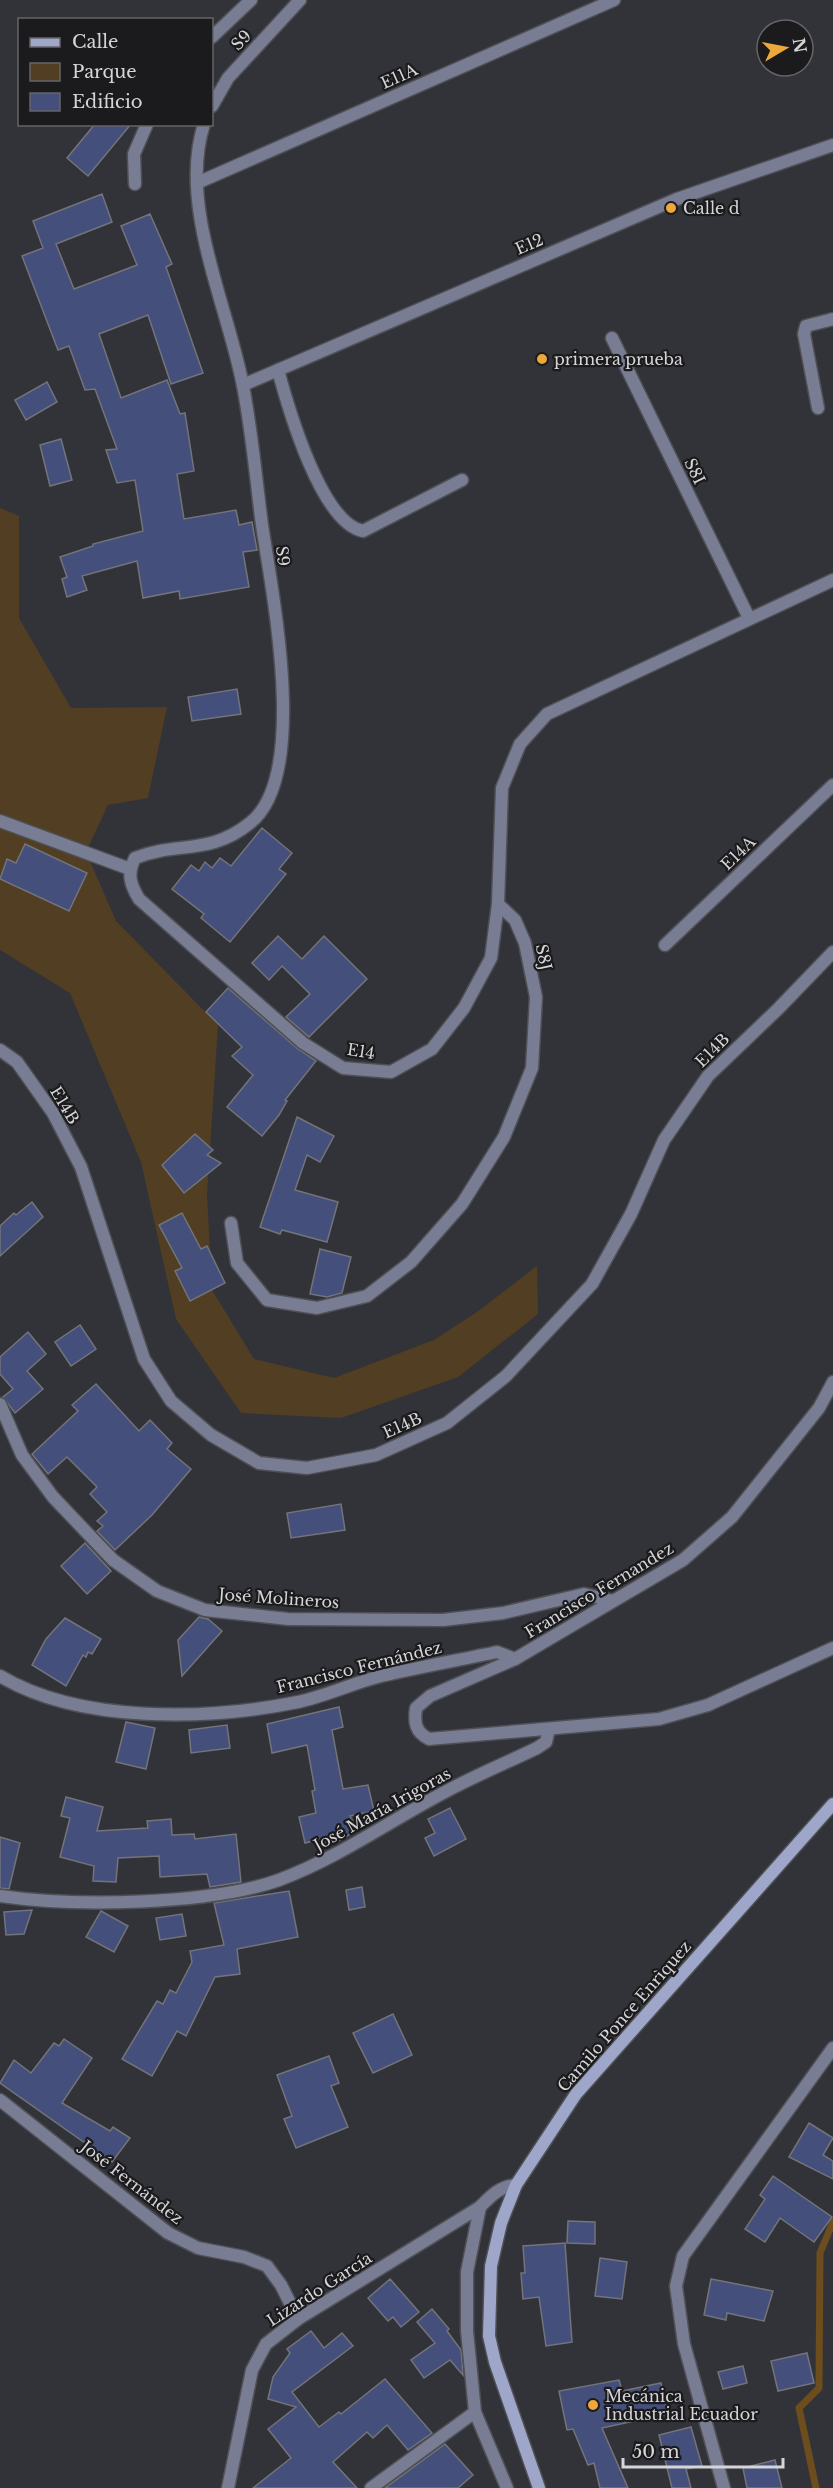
<svg xmlns="http://www.w3.org/2000/svg" width="833" height="2488" font-family="'Libre Baskerville',serif">
<style>
.green{fill:#523e22}
.lines{fill:none;stroke-linecap:round;stroke-linejoin:round}
.stream{stroke:#6d4d1d;stroke-width:7}
.building{fill:#454f7c;stroke:#727479;stroke-width:1.5}
.minor-casing{stroke:#4f5055;stroke-width:15}
.secondary-casing{stroke:#4f5055;stroke-width:15}
.minor{stroke:#787d94;stroke-width:12}
.secondary{stroke:#9ea7ca;stroke-width:12}
.poi-dot{fill:#eda83c;stroke:#1b1b1d;stroke-width:2}
.labels{text-anchor:middle;stroke-width:4.5;stroke-linejoin:round;paint-order:stroke}
.street-label{font-size:16px;fill:#d5d5d8;stroke:#1b1b1d}
.poi-label{font-size:16px;fill:#d5d5d8;stroke:#1b1b1d;text-anchor:start}
</style>
<rect width="100%" height="100%" fill="#323338"/>
<path class="green" d="M0,508l19,8v102l52,90 96,-1 -19,91 -40,7 -22,47 30,69 102,104 -11,169 5,96 42,69 80,19 100,-38 43,-28 60,-46 1,48 -80,63 -117,41 -100,-5 -65,-94 -35,-157 -71,-169 -70,-43z"/>
<g class="lines">
<path class="stream" d="M816,2488l-17,-80 20,-20 1,-135 13,-31"/>
</g>
<g class="building">
<path d="M95,124h36l-43,52 -21,-18z"/>
<path d="M102,194l10,28 -56,22 18,45 63,-24 -16,-39 29,-12 22,50 -6,3 37,106 -32,11 -23,-69 -49,19 22,64 46,-18 13,34 5,-1 9,58 -17,3 7,45 52,-9 3,15 13,-3 5,28 -14,2 6,35 -69,12 -1,-8 -36,7 -6,-37 -55,15 5,14 -20,7 -5,-18 5,-2 -7,-20 33,-11v-2l50,-13 -8,-51 -18,3 -11,-33 11,-1 -22,-60 -10,1 -16,-44 -11,4 -36,-94 21,-8 -10,-27z"/>
<path d="M47,382l10,20 -31,18 -11,-20z"/>
<path d="M61,439l11,41 -22,6 -10,-41z"/>
<path d="M237,689l4,25 -49,7 -4,-24z"/>
<path d="M262,828l30,25 -13,16 7,5 -56,68 -29,-24 3,-4 -32,-25 19,-24 8,6 6,-9 7,6 8,-10 11,8z"/>
<path d="M25,844l62,29 -18,38 -69,-32 7,-20 9,4z"/>
<path d="M278,936l24,23 22,-23 43,43 -58,58 -23,-20 24,-23 -28,-28 -13,14 -17,-17z"/>
<path d="M228,988l70,61 18,12 -31,39 2,1 -8,14 -17,21 -35,-29 26,-32 -21,-19 10,-9 -36,-35z"/>
<path d="M297,1117l37,19 -14,26 -13,-7 -12,35 43,12 -11,40 -45,-12 -2,4 -20,-7z"/>
<path d="M195,1134l18,16 -6,5 14,8 -37,30 -22,-28z"/>
<path d="M32,1202l11,15 -43,39v-30l14,-13 2,2z"/>
<path d="M182,1213l19,36 6,-3 18,37 -35,18 -15,-30 7,-3 -23,-43z"/>
<path d="M320,1249l31,8 -9,36 -15,4 -17,-3z"/>
<path d="M80,1325l16,24 -25,17 -16,-24z"/>
<path d="M28,1332l18,22 -19,17 16,18 -28,24 -12,-16 10,-8 -13,-15v-17z"/>
<path d="M96,1384l43,47 11,-11 22,23 -5,6 24,20 -39,46 -37,35 -18,-19 6,-5 -6,-5 10,-9 -17,-18 7,-7 -30,-30 -19,17 -16,-20 46,-43 -6,-6z"/>
<path d="M341,1504l4,26 -54,8 -4,-25z"/>
<path d="M85,1543l26,28 -24,23 -26,-28z"/>
<path d="M199,1617l9,2 14,12 -40,45 -4,-36z"/>
<path d="M65,1618l36,21 -9,15 -4,-2 -2,5 -3,-2 -17,31 -34,-21 14,-26z"/>
<path d="M339,1707l4,20 -11,3 11,59 25,-4 6,26 -24,5 8,14 -18,10 -18,4 -1,-5 -16,4 -6,-26 17,-4 -4,-22 3,-1 -8,-45 -35,8 -5,-29z"/>
<path d="M126,1722l29,6 -9,41 -30,-7z"/>
<path d="M227,1725l3,23 -39,5 -2,-23z"/>
<path d="M66,1797l37,10 -6,24 51,-3 -1,-7 24,-2 1,16 22,-1 1,5 41,-5 5,48 -31,5 -3,-13 -47,3 -1,-21 -41,2 -2,24 -23,-1 1,-15 -34,-9 10,-39 -9,-2z"/>
<path d="M450,1808l16,31 -32,17 -9,-18 10,-5 -7,-14z"/>
<path d="M0,1837l20,6 -11,46 -9,-1z"/>
<path d="M362,1887l3,20 -16,3 -3,-20z"/>
<path d="M289,1891l9,46 -61,12 3,25 -25,3 -29,59 -9,-5 -25,45 -30,-17 35,-58 6,3 7,-14 6,3 16,-31 -2,-11 34,-6 -10,-42z"/>
<path d="M32,1910l-8,24 -18,1 -2,-23z"/>
<path d="M101,1911l27,15 -14,26 -28,-15z"/>
<path d="M182,1914l4,22 -26,4 -4,-22z"/>
<path d="M393,2014l19,41 -39,18 -20,-40z"/>
<path d="M64,2039l28,19 -30,45 48,28 3,-4 17,11 -18,24 -112,-79 14,-23 17,13 23,-30 5,3z"/>
<path d="M329,2056l10,27 -8,3 17,41 -52,21 -12,-29 8,-3 -15,-41z"/>
<path d="M809,2123l24,15 -10,17 10,6v18l-44,-22z"/>
<path d="M773,2176l59,41 -18,25 -34,-24 -15,24 -20,-13 20,-30 -5,-4z"/>
<path d="M568,2221l27,1v22l-28,-1z"/>
<path d="M565,2243l7,99 -26,4 -7,-49 -16,2 -2,-26h4l-2,-27z"/>
<path d="M600,2258l27,4 -5,37 -27,-3z"/>
<path d="M390,2279l29,33 -18,15 -8,-10 -5,4 -20,-23z"/>
<path d="M711,2279l62,12 -9,30 -37,-8 -1,7 -22,-5z"/>
<path d="M432,2309l17,20 -2,2 14,19 2,25 -13,-15 -26,18 -13,-18 24,-17 -18,-21z"/>
<path d="M311,2331l13,17 18,-15 11,13 -61,46 27,35 20,-15 2,2 44,-35 47,54 -24,17 -21,-25 -14,13 -6,-6 -34,30 24,26h-104l38,-30 -23,-29 28,-22 -28,-8 5,-22 17,-24 -3,-4z"/>
<path d="M807,2353l7,30 -36,8 -7,-30z"/>
<path d="M743,2366l4,17 -24,6 -5,-17z"/>
<path d="M619,2380l3,11 39,-8 6,31 -65,14 26,60h-28l-6,-25 -6,2 -15,-36 -6,1 -8,-39z"/>
<path d="M691,2427l11,39 -16,3 5,19h-19l-13,-53z"/>
<path d="M445,2444l28,31 -15,13h-73z"/>
<path d="M775,2460l7,28h-35l-4,-20z"/>
</g>
<g class="lines">
<g class="minor-casing">
<g id="minor">
<path d="M212,37l39,-37"/>
<path d="M212,106l16,-28 72,-78"/>
<path d="M204,124c-26,81 24,182 39,262 9,46 13,93 19,139 10,68 48,251 -12,298 -41,33 -73,18 -115,35 -8,16 -5,26 4,41l164,144 40,25 48,4 41,-23 32,-41 27,-50 7,-54 4,-116 18,-44 27,-30 286,-134"/>
<path d="M197,183l417,-183"/>
<path d="M135,184l-1,-30 13,-30"/>
<path d="M612,338l137,280"/>
<path d="M278,370c10,37 43,153 85,161l99,-51"/>
<path d="M243,385l434,-186 156,-54"/>
<path d="M818,408l-14,-74 2,-8 27,-7"/>
<path d="M0,821l130,48"/>
<path d="M665,945l168,-160"/>
<path d="M0,1050l17,12 36,51 28,54 63,192 27,42 40,34 48,28 48,5 69,-13 71,-32 59,-47 86,-92 39,-70 33,-74 44,-64 70,-67 55,-57"/>
<path d="M231,1223l6,40 30,37 50,8 50,-12 44,-34 51,-58 42,-67 28,-69 4,-71 -11,-54 -10,-23 -17,-16"/>
<path d="M833,1382l-14,26 -87,109 -49,43 -168,99 -85,37 -14,12c-2,14 -1,24 13,31l230,-20 49,-14 125,-57"/>
<path d="M0,1404l22,51 31,42 60,63 44,31 48,19 83,9 155,1 60,-7 81,-19 29,7"/>
<path d="M0,1676c80,48 209,44 298,26 28,-6 55,-19 83,-26 38,-9 78,-16 116,-24l18,7"/>
<path d="M0,1896c73,11 209,9 279,-16 59,-22 109,-58 164,-87 31,-17 63,-30 94,-45l9,-6 3,-13"/>
<path d="M0,2100l168,133 30,15 46,9 23,9 14,19 17,34"/>
<path d="M480,2207l-13,65v59l8,81 32,76"/>
<path d="M228,2488l24,-118 14,-26 32,-25 182,-112c11,-11 20,-21 36,-22"/>
<path d="M371,2488l104,-76"/>
<path d="M724,2488l-40,-144 -8,-58 7,-30 150,-208"/>
</g>
</g>
<g class="secondary-casing">
<path id="secondary" d="M539,2488l-44,-126 -6,-26 2,-70 10,-43 15,-38 60,-91 257,-290"/>
</g>
<use href="#minor" class="minor"/>
<use href="#secondary" class="secondary"/>
</g>
<g class="poi-dot">
<circle cx="671" cy="208" r="6"/>
<circle cx="542" cy="359" r="6"/>
<circle cx="593" cy="2405" r="6"/>
</g>
<g class="labels">
<g class="street-label">
<text transform="translate(241 40) rotate(-47)" y="6">S9</text>
<text transform="translate(399 76) rotate(-24)" y="6">E11A</text>
<text transform="translate(529 244) rotate(-23)" y="6">E12</text>
<text transform="translate(695 471) rotate(64)" y="6">S8I</text>
<text transform="translate(283 556) rotate(82)" y="6">S9</text>
<text transform="translate(738 853) rotate(-44)" y="6">E14A</text>
<text transform="translate(544 957) rotate(78)" y="6">S8J</text>
<text transform="translate(712 1050) rotate(-45)" y="6">E14B</text>
<text transform="translate(361 1051) rotate(9)" y="6">E14</text>
<text transform="translate(65 1105) rotate(59)" y="6">E14B</text>
<text transform="translate(402 1425) rotate(-24)" y="6">E14B</text>
<text transform="translate(599 1590) rotate(-31)" y="6">Francisco Fernandez</text>
<text transform="translate(279 1598) rotate(4)" y="6">José Molineros</text>
<text transform="translate(359 1667) rotate(-14)" y="6">Francisco Fernández</text>
<text transform="translate(382 1809) rotate(-29)" y="6">José María Irigoras</text>
<text transform="translate(624 2016) rotate(-49)" y="6">Camilo Ponce Enrìquez</text>
<text transform="translate(132 2182) rotate(38)" y="6">José Fernández</text>
<text transform="translate(319 2289) rotate(-33)" y="6">Lizardo García</text>
</g>
<g class="poi-label">
<text x="683" y="214">Calle d</text>
<text x="554" y="365">primera prueba</text>
<text x="605" y="2402">Mecánica<tspan x="605" dy="18">Industrial Ecuador</tspan></text>
</g>
</g>
<rect x="18" y="18" width="195" height="108" fill="#1b1b1d" stroke="#656568" stroke-width="1.5"/>
<rect x="30" y="38" width="30" height="9" fill="#9ea7ca" stroke="#656568" stroke-width="1.5"/>
<text x="72" y="48" font-size="18" fill="#d5d5d8">Calle</text>
<rect x="30" y="63" width="30" height="18" fill="#523e22" stroke="#656568" stroke-width="1.5"/>
<text x="72" y="78" font-size="18" fill="#d5d5d8">Parque</text>
<rect x="30" y="93" width="30" height="18" fill="#454f7c" stroke="#656568" stroke-width="1.5"/>
<text x="72" y="108" font-size="18" fill="#d5d5d8">Edificio</text>
<g transform="translate(785 48) rotate(80)"><circle r="28" fill="#1b1b1d" stroke="#656568" stroke-width="1.5"/>
<path d="M0-4.5L10 22L0 15L-10 22Z" fill="#eda83c"/>
<text y="-9" font-size="16" font-weight="bold" text-anchor="middle" fill="#d5d5d8">N</text>
</g>
<path d="M623 2458v9h160v-9" fill="none" stroke="#d5d5d8" stroke-width="3"/>
<text x="632" y="2458" font-size="18" fill="#d5d5d8" stroke="#1b1b1d" stroke-width="4.5" paint-order="stroke">50 m</text>
</svg>
